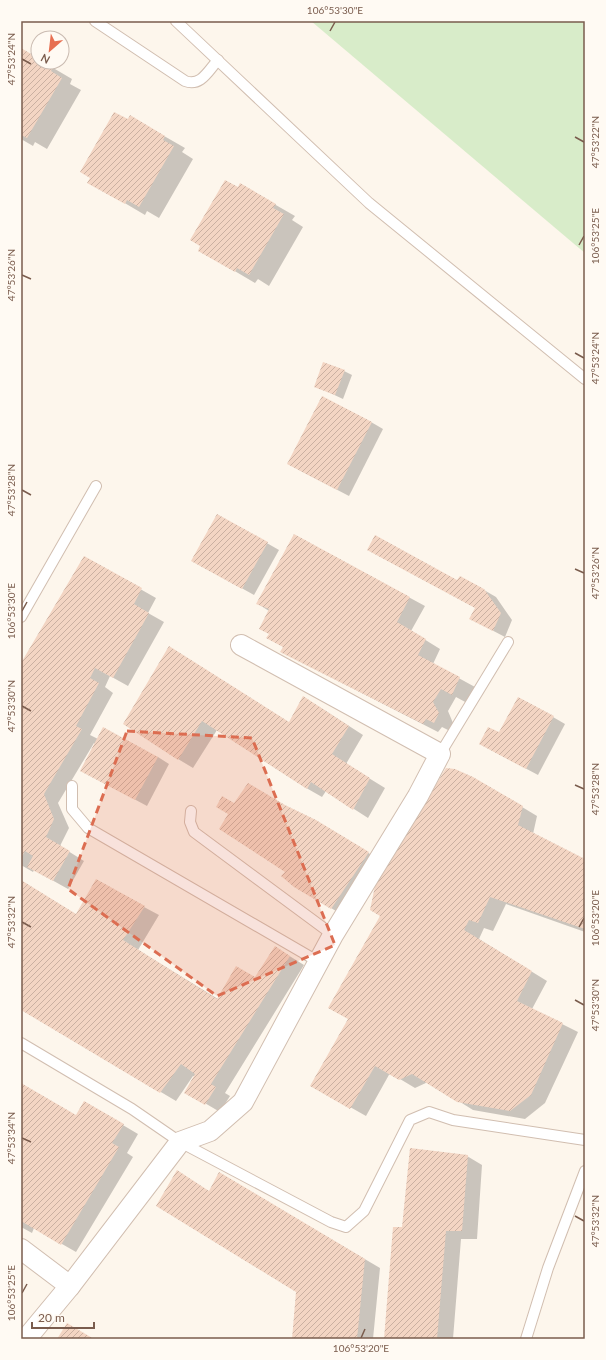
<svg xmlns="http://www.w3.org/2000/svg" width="606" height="1360" font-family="Lato,sans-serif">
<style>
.green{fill:#d8ecc9}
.shadow{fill:#0003}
.building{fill:url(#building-hatch)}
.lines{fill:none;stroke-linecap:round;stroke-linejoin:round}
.lane-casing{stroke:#d1beb0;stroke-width:12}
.street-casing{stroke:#d1beb0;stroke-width:22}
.lane{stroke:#fff;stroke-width:10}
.street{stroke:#fff;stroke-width:20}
.marked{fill:#dc6d51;fill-opacity:0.2;stroke:#dc6d51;stroke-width:3;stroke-dasharray:8 5;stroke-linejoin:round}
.ticks{fill:none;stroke:#7a5c4d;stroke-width:1.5}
.neatline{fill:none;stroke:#7a5c4d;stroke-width:1.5}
.ticks-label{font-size:10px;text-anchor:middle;fill:#7a5c4d}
</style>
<defs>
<pattern id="building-hatch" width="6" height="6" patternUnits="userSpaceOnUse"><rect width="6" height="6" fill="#f3d5c3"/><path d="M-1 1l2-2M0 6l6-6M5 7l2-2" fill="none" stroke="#cab0a1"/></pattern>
</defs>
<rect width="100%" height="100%" fill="#fdf6ec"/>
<path class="green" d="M311,21h274v232l-12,-10z"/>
<g class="shadow">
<path d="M21,50l17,9v3h5l29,17 -2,5 11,6 -34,59 -12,-7 -2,4 -12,-7z"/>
<path d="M131,117l54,31 -3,4 11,7 -34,59 -12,-7 -2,4 -56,-33z"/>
<path d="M241,185l54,31 -3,4 11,7 -34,59 -11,-7 -3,4 -56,-33z"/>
<path d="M344,371l8,4 -9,24 -28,-13z"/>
<path d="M371,422l12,7 -34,67 -50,-26z"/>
<path d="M218,515l61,35 -25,45 -61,-34z"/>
<path d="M294,535l131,71 -14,25 29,18 -7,15 42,23 -8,16 -11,-6 -8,14 5,12 -3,8 -8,-4 -4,5 -156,-80 2,-4 -14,-14 -1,-23 -11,-7z"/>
<path d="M84,557l72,41 -8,15 16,9 -36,64 -18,-10 -5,11 8,6 -23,42 8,4 60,18 11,7 -22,42 -54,-29 2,-33 -1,-1 -36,60 11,25 -9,18 24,15 -16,28 -34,-19 -1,2 -12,-7v-200z"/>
<path d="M457,582l27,8 12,7 16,23 -7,17 -23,-12 -6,-17z"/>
<path d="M170,648l120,75 28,-17 45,29 -17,29 39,24 -17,30 -42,-27 -4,6 -14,-8 -91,-59 -24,38 -15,-9z"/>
<path d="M553,717l12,7 -27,51 -58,-31 19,-10z"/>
<path d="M472,777l65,39 -4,18 52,26v72l-79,-28 -13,27 -9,-3 -5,11 68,42 -15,28 46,23 -33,71 -20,16 -52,-9 -45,-28 -13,6 -25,-15 -24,43 -55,-31 39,-66z"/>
<path d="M235,804l52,3 44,23 52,32 -37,55 -15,-9 -45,-36z"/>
<path d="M21,881l56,34 67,-8 15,8 -21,35 80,49 38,-21 19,-31 29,18 -79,128 5,3 -10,16 -34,-20 9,-16h-2l-17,25 -155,-92z"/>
<path d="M21,1084l55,32 8,-14 54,32 -11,19 6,4 -57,95 -42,-24 -2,5 -11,-6z"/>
<path d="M467,1156l15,9 -5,74h-16l-8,100h-68l18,-110z"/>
<path d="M178,1172l32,20 10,-18 160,94 -7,71h-80l4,-47z"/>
</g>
<g class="building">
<path d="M21,48l17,10v4h7l8,5 -2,4 11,7 -35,60 -6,-3z"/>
<path d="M114,112l14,7 2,-4 35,21 -2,4 11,6 -35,61 -12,-7 -2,4 -38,-21 3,-5 -10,-6z"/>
<path d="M225,180l13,7 2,-4 36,21 -3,4 11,6 -35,61 -12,-7 -2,4 -37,-21 2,-5 -10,-6z"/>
<path d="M323,362l22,8 -10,25 -21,-8z"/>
<path d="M322,396l50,26 -35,68 -50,-26z"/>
<path d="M217,514l51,28 -26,47 -51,-28z"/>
<path d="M294,534l116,63 -13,25 29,17 -8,16 42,22 -8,18 -11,-6 -8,13 6,11 -5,10 -8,-4 -3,5 -143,-72 3,-5 -17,-9 3,-4 -10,-5 10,-20 -13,-5z"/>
<path d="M375,535l82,45 3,-4 24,13 17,24 -8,18 -24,-12 6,-11 -108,-58z"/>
<path d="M84,556l58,32 -8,16 15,9 -36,65 -18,-10 -5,10 9,5 -23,43 6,3 -38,65 10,25 -8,18 24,14 -17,30 -26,-14 6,-11 -8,-5 -4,7v-195z"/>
<path d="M169,646l120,76 14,-26 46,30 -17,28 38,24 -17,32 -42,-28 -4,7 -105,-68 -24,39 -55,-36z"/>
<path d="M518,697l36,19 -28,53 -47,-25 9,-17 11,5z"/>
<path d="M103,727l55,30 -23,43 -55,-29z"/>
<path d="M446,768l9,1 18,8 50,29 -5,19 67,34v70l-95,-32 -12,26 -9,-3 -5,10 68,41 -15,30 46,22 -32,72 -21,16 -53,-9 -45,-28 -13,6 -24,-14 -25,43 -40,-23 38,-67 -20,-11 52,-92 -10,-6 5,-24z"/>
<path d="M248,783l37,22 31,15 53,32 -38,57 -37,-22 -13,-11 4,-4 -66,-43 9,-15 -12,-7 6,-11 12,7z"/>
<path d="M96,879l49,27 -22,34 94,59 19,-33 19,11 20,-31 15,10 -79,128 5,3 -11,18 -21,-12 11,-19 -14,-10 -21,29 -139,-83v-130l55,34z"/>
<path d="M21,1083l55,32 8,-14 40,23 -12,19 7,4 -58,98 -40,-24z"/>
<path d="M410,1148l58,7 -6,76h-16l-9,108h-53l9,-112h9z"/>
<path d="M177,1170l32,21 10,-19 146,87 -8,80h-65l4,-47 -140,-86z"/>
<path d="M67,1323l27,16h-37z"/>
</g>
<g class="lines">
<g class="lane-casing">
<g id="lane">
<path d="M95,21l90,60c16,6 23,-10 33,-21"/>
<path d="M176,21l193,182 216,176"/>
<path d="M21,617l75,-131"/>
<path d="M440,754l68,-112"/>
<path d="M72,786v23l16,19 231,134"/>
<path d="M191,811l-1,11 4,10 139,103"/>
<path d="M21,1043l111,66 48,33 151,80 15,5 18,-16 46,-91 19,-8 24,8 132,20"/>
<path d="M526,1339l22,-71 37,-97"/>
</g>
</g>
<g class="street-casing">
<g id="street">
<path d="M21,1249l49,37"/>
<path d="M26,1339l44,-53 110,-144 30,-11 33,-29 90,-167 85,-139 22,-42 -199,-109"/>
</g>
</g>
<use href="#lane" class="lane"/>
<use href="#street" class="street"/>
</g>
<path class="marked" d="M127,731l125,7 83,207 -118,51 -149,-107z"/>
<path class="ticks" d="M330,31l5,-9M22,59l9,5M575,137l9,5M579,245l5,-9M22,275l9,4M575,353l9,5M22,490l9,5M575,569l9,4M22,611l5,-9M22,706l9,5M575,785l9,4M22,922l9,5M579,927l5,-9M575,1000l9,5M22,1138l9,4M575,1216l9,5M22,1293l5,-9M361,1338l4,-9"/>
<rect width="606" height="1360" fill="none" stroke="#fffaf3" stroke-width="44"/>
<g transform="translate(50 50) rotate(208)"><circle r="19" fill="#fffaf3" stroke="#cabbb1"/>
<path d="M0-3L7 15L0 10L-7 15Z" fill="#e76f51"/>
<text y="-6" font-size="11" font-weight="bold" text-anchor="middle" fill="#7a5c4d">N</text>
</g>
<path d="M32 1322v6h62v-6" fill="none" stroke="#7a5c4d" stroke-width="2"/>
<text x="38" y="1322" font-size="12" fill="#7a5c4d" stroke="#fffaf3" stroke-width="3" paint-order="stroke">20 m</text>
<rect x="22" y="22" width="562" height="1316" class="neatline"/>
<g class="ticks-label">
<text x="335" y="14">106°53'30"E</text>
<text transform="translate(11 59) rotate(-90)" y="4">47°53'24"N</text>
<text transform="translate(595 142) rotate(-90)" y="4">47°53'22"N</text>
<text transform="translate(595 236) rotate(-90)" y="4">106°53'25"E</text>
<text transform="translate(11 275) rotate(-90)" y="4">47°53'26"N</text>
<text transform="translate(595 358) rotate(-90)" y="4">47°53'24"N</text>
<text transform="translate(11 490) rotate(-90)" y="4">47°53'28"N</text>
<text transform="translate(595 573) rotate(-90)" y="4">47°53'26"N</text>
<text transform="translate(11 611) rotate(-90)" y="4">106°53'30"E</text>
<text transform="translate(11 706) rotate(-90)" y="4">47°53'30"N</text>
<text transform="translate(595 789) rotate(-90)" y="4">47°53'28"N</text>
<text transform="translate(595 918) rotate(-90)" y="4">106°53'20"E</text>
<text transform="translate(11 922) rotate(-90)" y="4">47°53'32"N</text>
<text transform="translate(595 1005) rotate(-90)" y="4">47°53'30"N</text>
<text transform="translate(11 1138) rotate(-90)" y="4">47°53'34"N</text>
<text transform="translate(595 1221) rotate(-90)" y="4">47°53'32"N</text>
<text transform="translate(11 1293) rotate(-90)" y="4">106°53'25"E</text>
<text x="361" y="1352">106°53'20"E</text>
</g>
</svg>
